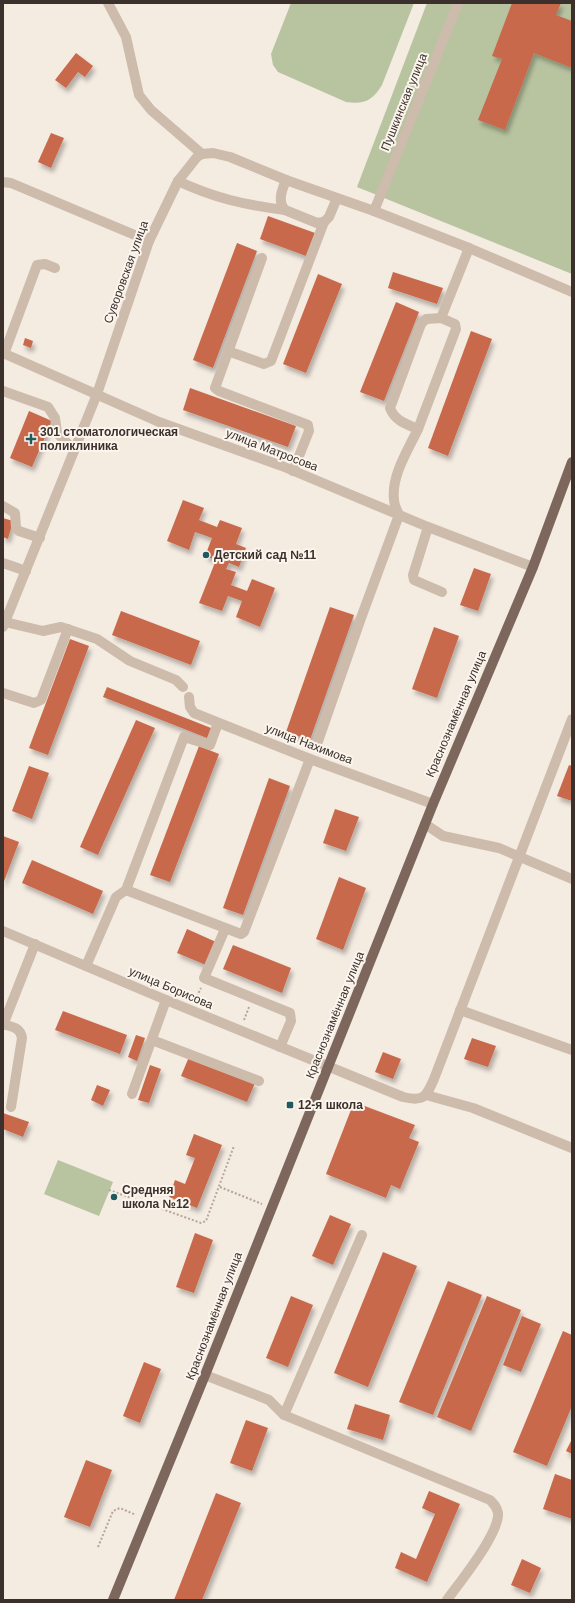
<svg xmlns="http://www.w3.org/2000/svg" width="575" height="1603" font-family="Helvetica,sans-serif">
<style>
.green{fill:#b8c4a0}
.building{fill:#c8694b;filter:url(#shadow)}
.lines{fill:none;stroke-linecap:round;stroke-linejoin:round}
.path{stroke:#b9a596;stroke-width:2;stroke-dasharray:2 2;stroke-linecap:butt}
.minor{stroke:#cdbbac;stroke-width:10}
.major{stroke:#7d675c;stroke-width:10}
.poi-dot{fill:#1f5a5e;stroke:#fbf5ee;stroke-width:1.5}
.labels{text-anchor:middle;stroke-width:4;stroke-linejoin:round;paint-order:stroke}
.street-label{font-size:12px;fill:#3b302b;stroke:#fbf5ee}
.poi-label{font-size:12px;font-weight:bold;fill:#3b302b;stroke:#fbf5ee;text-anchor:start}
</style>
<defs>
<filter id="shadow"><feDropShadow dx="2.5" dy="4.5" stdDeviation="2" flood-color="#0004"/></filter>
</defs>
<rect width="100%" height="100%" fill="#f4ebe1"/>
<g class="green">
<path d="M291,3h123l-32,82c-9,15 -18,20 -36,17l-68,-30 -5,-7 -2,-11z"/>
<path d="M427,3h145v271l-215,-87z"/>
<path d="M58,1160l55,22 -14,34 -55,-22z"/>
</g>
<g class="building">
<path d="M512,3h49l-5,12 16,6v47l-38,-15 -29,77 -27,-10 24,-61 -10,-3z"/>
<path d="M76,53l17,13 -8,11 -7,-5 -12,16 -11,-8z"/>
<path d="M51,133l13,5 -13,30 -13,-6z"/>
<path d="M268,216l47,17 -9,23 -46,-17z"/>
<path d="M237,243l20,8 -44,117 -20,-8z"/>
<path d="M393,272l50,16 -6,16 -49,-16z"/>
<path d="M318,274l24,10 -36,89 -23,-9z"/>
<path d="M396,302l23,10 -35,89 -24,-9z"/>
<path d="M471,331l21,8 -44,117 -20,-8z"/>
<path d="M25,338l8,3 -2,7 -8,-3z"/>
<path d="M190,388l106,38 -8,21 -105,-37z"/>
<path d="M29,411l23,10 -20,46 -22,-9z"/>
<path d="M183,500l21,8 -5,12 18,7 3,-7 22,8 -6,16 10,4 -7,19 -10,-4 -3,6 10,3 -5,13 16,6 5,-12 23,9 -15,39 -24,-10 6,-16 -14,-5 -6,15 -23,-8 17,-43 -11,-4 7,-18 -17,-6 -6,18 -22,-9z"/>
<path d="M3,518l10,3 -5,18 -5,-2z"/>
<path d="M474,568l17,6 -13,37 -18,-6z"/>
<path d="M330,607l24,8 -44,125 -24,-8z"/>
<path d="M121,611l79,30 -9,24 -79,-30z"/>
<path d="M434,627l25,9 -22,62 -25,-9z"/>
<path d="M70,639l19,7 -41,109 -19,-7z"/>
<path d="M107,687l104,41 -4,10 -104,-41z"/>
<path d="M136,720l19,8 -57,127 -18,-8z"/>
<path d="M199,746l20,8 -49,128 -20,-7z"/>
<path d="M569,765l3,1v35l-15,-5z"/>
<path d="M29,766l20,7 -17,46 -20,-8z"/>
<path d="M269,778l21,8 -47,129 -20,-7z"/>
<path d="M335,809l24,8 -13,34 -23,-8z"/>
<path d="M3,836l16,6 -16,42z"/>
<path d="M32,860l71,31 -10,23 -71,-31z"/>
<path d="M339,877l27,11 -23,62 -27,-11z"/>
<path d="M187,929l29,13 -10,23 -29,-12z"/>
<path d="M233,945l58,23 -9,25 -59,-24z"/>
<path d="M63,1011l64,24 -7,19 -65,-24z"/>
<path d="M136,1035l9,3 -8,23 -9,-4z"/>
<path d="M472,1038l24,8 -8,21 -24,-8z"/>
<path d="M383,1052l18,7 -8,20 -18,-7z"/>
<path d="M189,1057l66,26 -8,19 -66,-26z"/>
<path d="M150,1065l11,4 -12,34 -11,-3z"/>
<path d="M97,1085l13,5 -7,16 -12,-6z"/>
<path d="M354,1102l61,23 -6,13 10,4 -19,47 -9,-4 -5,13 -60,-24z"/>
<path d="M3,1113l26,9 -6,15 -20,-8z"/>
<path d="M194,1134l28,11 -25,63 -28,-11 6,-17 10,4 10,-26 -9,-3z"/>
<path d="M330,1215l21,9 -18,41 -21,-9z"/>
<path d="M195,1233l18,7 -19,53 -18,-6z"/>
<path d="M383,1252l34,14 -49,121 -34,-14z"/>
<path d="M448,1281l34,14 -49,120 -34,-13z"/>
<path d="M291,1296l22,9 -25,62 -22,-9z"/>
<path d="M487,1296l34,14 -50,121 -34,-14z"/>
<path d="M522,1316l19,8 -20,48 -18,-7z"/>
<path d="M563,1331l9,4v71l-25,60 -34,-14z"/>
<path d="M144,1362l17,7 -21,54 -17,-7z"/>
<path d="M355,1404l35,11 -7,25 -36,-11z"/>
<path d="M246,1420l22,8 -16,43 -22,-8z"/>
<path d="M572,1439v15l-6,-3z"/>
<path d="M86,1460l26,10 -22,57 -26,-10z"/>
<path d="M555,1474l17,6v39l-29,-10z"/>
<path d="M429,1491l31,13 -33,78 -32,-14 6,-16 15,7 19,-45 -13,-6z"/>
<path d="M216,1493l25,10 -39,97h-28z"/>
<path d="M522,1559l19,9 -11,25 -19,-8z"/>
</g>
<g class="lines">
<g class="path">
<path d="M195,1000l6,-12"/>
<path d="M244,1020l5,-13"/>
<path d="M220,1187l42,17"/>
<path d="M109,1190l92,33 5,-2 28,-75"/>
<path d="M98,1547l15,-36 7,-3 16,7"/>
</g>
<g class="minor">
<path d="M108,3l18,34 13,58 12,15 51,44"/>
<path d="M286,180c-4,10 -9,21 -1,30l32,13 7,-1 5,-5 8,-19"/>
<path d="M178,181c36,17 67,24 107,29"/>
<path d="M3,182l8,1 138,58"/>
<path d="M374,211l84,-208"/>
<path d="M262,258l-47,130 4,3 89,34 1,6 -16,40"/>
<path d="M441,318l14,6 1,5 -38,100c-12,-5 -23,-8 -28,-21l31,-84 5,-5 15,-1 28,-70"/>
<path d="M228,351l36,13 7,-3 53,-139"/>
<path d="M3,353l156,69 123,44 146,61 105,40"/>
<path d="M4,354l33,-89 8,-1 10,4"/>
<path d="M3,391l45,16 7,11 2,15 17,17"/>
<path d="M3,506l12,7 1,15 3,3 21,7"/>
<path d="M428,527l-15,48 1,5 28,12"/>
<path d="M3,563l23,8"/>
<path d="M5,622l38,9 18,-4 36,12 33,22 46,19 7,7"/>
<path d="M3,627l94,-233 52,-153 29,-60 19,-24 5,-3 11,-1 17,4 56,23 88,31 95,37 103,44"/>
<path d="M3,693l31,10 7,-3 27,-71"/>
<path d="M189,697l1,10 4,6 116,46 123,45"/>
<path d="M317,744l44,-126 38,-103c-2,-5 -5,-10 -5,-15 -3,-24 14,-50 24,-71"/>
<path d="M425,824l18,12 56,12 73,31"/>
<path d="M126,890l58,-153 26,8 8,-22"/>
<path d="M225,929l-21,49 86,35 1,8 -11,26"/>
<path d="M3,931l163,69 237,97c21,5 23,0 31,-18l138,-360"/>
<path d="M86,966l30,-69 10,-7 115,44 3,-2 66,-173"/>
<path d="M460,1010l112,40"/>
<path d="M3,1024c10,3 18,4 19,14l-11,69"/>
<path d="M3,1025l32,-81"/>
<path d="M152,1040l107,41"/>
<path d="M132,1094l34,-94"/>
<path d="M426,1095l47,13 99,40"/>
<path d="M205,1375l64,25 15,15 206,85c4,4 7,7 8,13 2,20 -39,70 -51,87"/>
<path d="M284,1415l78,-180"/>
</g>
<path class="major" d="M113,1600l92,-225 228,-571 100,-237 39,-105"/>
</g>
<g class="poi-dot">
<path d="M29 433h4v4h4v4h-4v4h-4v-4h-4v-4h4z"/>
<circle cx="206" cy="555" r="4"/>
<rect x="286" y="1101" width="8" height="8" rx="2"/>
<circle cx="114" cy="1197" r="4"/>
</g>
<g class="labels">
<g class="street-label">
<text transform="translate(404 102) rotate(-68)" y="4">Пушкинская улица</text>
<text transform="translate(126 272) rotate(-70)" y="4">Суворовская улица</text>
<text transform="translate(272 450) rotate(21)" y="4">улица Матросова</text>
<text transform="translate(456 714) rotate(-67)" y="4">Краснознамённая улица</text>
<text transform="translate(309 744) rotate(21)" y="4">улица Нахимова</text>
<text transform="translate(171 988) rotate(23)" y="4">улица Борисова</text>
<text transform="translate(335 1015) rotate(-68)" y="4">Краснознамённая улица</text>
<text transform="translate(214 1316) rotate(-69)" y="4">Краснознамённая улица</text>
</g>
<g class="poi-label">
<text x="40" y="436">301 стоматологическая<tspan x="40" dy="14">поликлиника</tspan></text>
<text x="214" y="559">Детский сад №11</text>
<text x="298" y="1109">12-я школа</text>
<text x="122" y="1194">Средняя<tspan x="122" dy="14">школа №12</tspan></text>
</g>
</g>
<rect width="575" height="1603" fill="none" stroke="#3b302b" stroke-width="8"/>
</svg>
